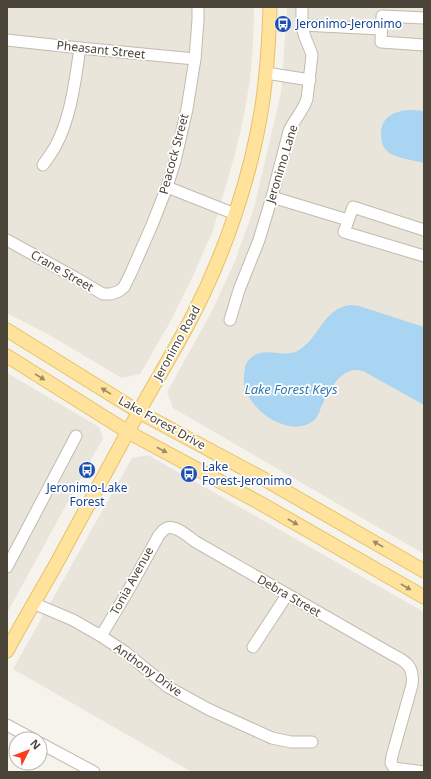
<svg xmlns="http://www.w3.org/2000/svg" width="431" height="779" font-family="'Noto Sans',sans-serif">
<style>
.residential{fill:#eae5da}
.water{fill:#a9d4f2}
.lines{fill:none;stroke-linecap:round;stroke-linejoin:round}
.minor-casing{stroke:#c2bbae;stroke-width:13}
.major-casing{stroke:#e6c16a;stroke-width:15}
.minor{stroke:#fff;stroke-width:11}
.major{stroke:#ffe39c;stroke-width:13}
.oneway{fill:#9c8c66}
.labels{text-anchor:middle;stroke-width:3.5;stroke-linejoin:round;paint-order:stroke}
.transit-label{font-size:12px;fill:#164399;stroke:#fff;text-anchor:start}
.street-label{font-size:12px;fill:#4b4439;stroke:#fff}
.water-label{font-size:13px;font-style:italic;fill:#2e7ab2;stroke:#fff}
</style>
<rect width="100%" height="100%" fill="#f6f3ec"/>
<g class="residential">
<path d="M7,7h247l-1,37 -3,36 -7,40 -8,34 -22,76 -20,46 -24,48 -29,50 -18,4 -71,-42 -44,-23z"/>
<path d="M287,7h137v547l-251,-146 -6,-16 45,-81 23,-50 19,-53 27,-115 2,-26z"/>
<path d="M7,373l92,54 4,11 -96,175z"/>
<path d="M148,455l276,157v160h-232l-179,-103 119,-211z"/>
</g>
<g class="water">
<path d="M411,110l13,1v52c-8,-2 -31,-6 -36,-11 -5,-4 -7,-11 -7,-17 0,-19 13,-24 30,-25z"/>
<path d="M350,305l9,1 65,21v78l-61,-34c-23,-6 -33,20 -42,36 -1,4 -3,8 -5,11 -7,9 -21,10 -31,7 -15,-4 -30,-16 -37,-30 -5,-8 -5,-17 -3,-26 0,-4 1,-5 3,-8 13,-18 36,-1 51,-11 20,-12 24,-41 51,-45z"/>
</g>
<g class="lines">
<g class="minor-casing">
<g id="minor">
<path d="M424,18l-42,-2 -1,26 43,3"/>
<path d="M302,25l79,4"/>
<path d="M7,40l73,8 115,11"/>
<path d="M266,73l44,7"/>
<path d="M43,165c4,-6 8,-11 12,-18 16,-29 20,-66 25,-99"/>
<path d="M167,187l68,27"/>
<path d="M272,197l76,23"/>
<path d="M424,230l-71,-23 -9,25 80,24"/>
<path d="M7,240l67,37 29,17h8l8,-3 5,-4 6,-12 22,-50 15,-38 8,-26 12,-52 8,-50 3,-39v-13"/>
<path d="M230,320l9,-30 20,-50 13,-43 17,-66c5,-11 14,-20 18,-32l5,-44c-2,-7 -5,-12 -7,-18 -4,-10 -3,-20 -3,-30"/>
<path d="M7,567l69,-131"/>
<path d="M33,603l40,17 28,16 24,16 43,35 40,22 64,29 19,4h21"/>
<path d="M101,636l27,-45 31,-56c2,-2 5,-6 8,-7 9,-3 22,9 29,14l197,113c15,7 21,13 19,30l-20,71 -1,7 3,5 30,4"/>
<path d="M253,647l34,-52"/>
<path d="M7,725l26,14"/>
<path d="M40,743l54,29"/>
</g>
</g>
<g class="major-casing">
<g id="major">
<path d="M7,330l132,82 132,71 153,88"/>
<path d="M7,356l121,76 132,71 164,94"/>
<path d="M7,651c15,-28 31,-55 47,-83 28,-51 55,-102 83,-153 18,-33 38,-65 55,-98 33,-64 59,-140 70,-211 5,-33 7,-66 8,-99"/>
</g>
</g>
<use href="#minor" class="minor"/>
<use href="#major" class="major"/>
</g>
<defs><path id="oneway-solid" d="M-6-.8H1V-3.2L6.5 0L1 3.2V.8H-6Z"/></defs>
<g class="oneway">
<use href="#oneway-solid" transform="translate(40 377) rotate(32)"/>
<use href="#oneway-solid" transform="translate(106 391) rotate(-148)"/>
<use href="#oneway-solid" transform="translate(162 450) rotate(28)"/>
<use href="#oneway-solid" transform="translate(293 522) rotate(30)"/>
<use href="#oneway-solid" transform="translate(378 544) rotate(-150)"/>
<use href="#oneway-solid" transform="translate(406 587) rotate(30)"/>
</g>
<defs>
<g id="bus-disc" transform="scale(0.9)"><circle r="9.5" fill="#1a4fb4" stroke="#fff"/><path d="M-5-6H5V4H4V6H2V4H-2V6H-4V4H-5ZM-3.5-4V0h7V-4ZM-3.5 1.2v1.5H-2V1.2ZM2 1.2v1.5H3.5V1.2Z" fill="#fff"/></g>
</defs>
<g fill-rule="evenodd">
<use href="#bus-disc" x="283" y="24"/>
<use href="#bus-disc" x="87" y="470"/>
<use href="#bus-disc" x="189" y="474"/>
</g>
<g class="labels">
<g class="transit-label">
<text x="296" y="28">Jeronimo-Jeronimo</text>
<text x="202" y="471">Lake<tspan x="202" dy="14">Forest-Jeronimo</tspan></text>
<text x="87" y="492" text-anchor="middle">Jeronimo-Lake<tspan x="87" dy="14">Forest</tspan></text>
</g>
<g class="street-label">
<text transform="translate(101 50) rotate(6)" y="4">Pheasant Street</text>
<text transform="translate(174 154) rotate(-75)" y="4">Peacock Street</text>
<text transform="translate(282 164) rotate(-73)" y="4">Jeronimo Lane</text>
<text transform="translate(62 271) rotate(30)" y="4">Crane Street</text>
<text transform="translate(177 343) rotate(-61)" y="4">Jeronimo Road</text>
<text transform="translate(162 423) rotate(29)" y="4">Lake Forest Drive</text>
<text transform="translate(132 581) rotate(-61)" y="4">Tonia Avenue</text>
<text transform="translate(289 596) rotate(30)" y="4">Debra Street</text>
<text transform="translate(148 670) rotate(36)" y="4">Anthony Drive</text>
</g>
<g class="water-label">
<text x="291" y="394">Lake Forest Keys</text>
</g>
</g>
<rect width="431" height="779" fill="none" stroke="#4b4439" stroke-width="16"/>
<g transform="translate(28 751) rotate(48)"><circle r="19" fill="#ffffff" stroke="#b7b4b0"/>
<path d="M0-3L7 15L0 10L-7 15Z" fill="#fc3f1d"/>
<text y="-6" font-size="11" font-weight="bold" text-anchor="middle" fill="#4b4439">N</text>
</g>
</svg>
